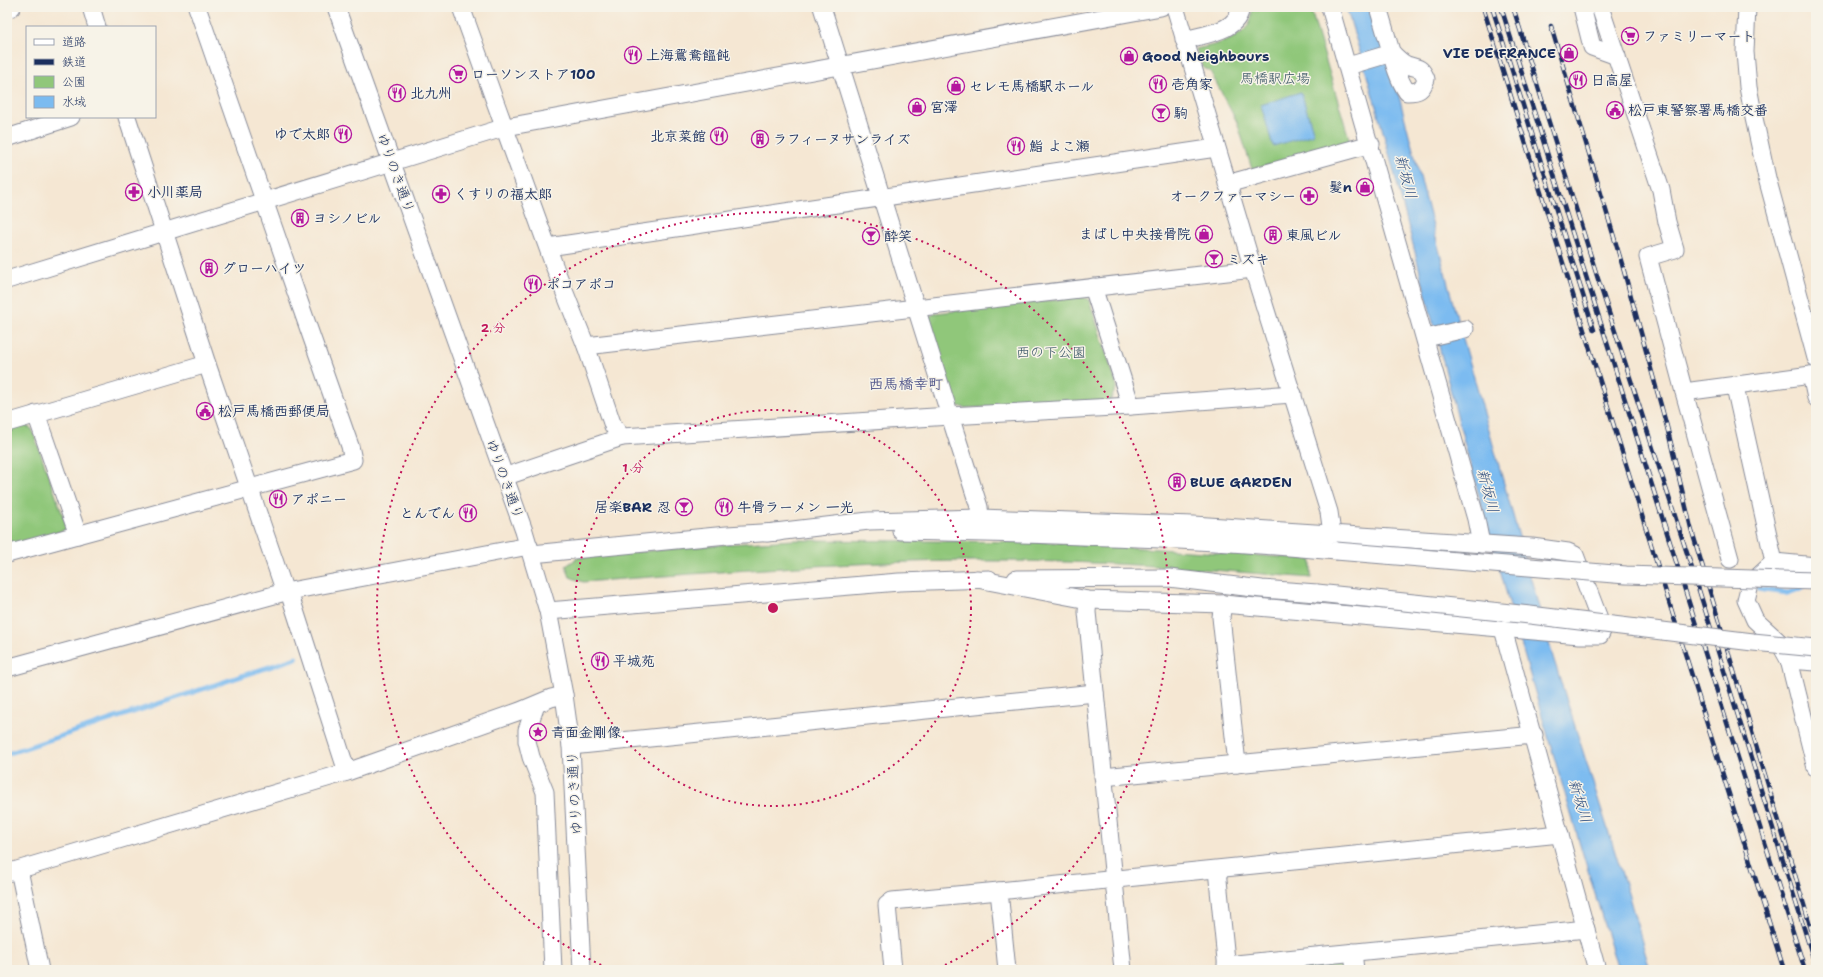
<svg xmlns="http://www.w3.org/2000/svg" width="1823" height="977" font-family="'Shantell Sans','Klee One',sans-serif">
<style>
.green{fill:#90c77a;stroke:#567b6c}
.water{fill:#7bbbf0;stroke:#4b75a7}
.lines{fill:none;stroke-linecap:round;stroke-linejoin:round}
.stream{stroke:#7bbbf0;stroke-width:5}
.minor-casing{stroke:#888b98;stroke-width:19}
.minor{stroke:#fff;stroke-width:17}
.rail-casing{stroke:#1b2f5e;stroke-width:4.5}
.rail{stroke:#f7f3e8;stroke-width:3;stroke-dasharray:9;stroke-linecap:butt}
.minor-bridge-casing{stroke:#888b98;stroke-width:19;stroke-linecap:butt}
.minor-bridge{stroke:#fff;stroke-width:17}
.ring{fill:none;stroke:#c2185b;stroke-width:2;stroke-dasharray:2 4}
.labels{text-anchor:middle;stroke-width:3;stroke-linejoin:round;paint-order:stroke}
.poi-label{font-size:14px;font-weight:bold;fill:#1b2f5e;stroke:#f7f3e8;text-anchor:start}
.park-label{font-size:14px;fill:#385565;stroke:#f7f3e8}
.street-label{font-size:14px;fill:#1b2f5e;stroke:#f7f3e8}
.water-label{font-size:15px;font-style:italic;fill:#335282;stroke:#f7f3e8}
.neighbourhood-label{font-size:15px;font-weight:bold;fill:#585d8f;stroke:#f7f3e8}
.centre{fill:#c2185b;stroke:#f7f3e8;stroke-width:2}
.ring-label{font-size:12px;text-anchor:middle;font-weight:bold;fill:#c2185b;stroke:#f7f3e8;stroke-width:3;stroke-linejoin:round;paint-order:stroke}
</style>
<rect width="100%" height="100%" fill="#f7f3e8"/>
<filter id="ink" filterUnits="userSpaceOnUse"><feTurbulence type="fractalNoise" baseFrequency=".025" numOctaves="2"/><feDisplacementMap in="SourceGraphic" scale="8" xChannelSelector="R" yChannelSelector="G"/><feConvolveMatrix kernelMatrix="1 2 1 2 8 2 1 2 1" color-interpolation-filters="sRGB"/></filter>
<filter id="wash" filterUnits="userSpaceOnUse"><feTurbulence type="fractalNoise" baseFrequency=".012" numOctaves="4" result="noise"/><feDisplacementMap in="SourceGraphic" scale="16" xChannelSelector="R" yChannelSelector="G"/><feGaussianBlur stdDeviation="0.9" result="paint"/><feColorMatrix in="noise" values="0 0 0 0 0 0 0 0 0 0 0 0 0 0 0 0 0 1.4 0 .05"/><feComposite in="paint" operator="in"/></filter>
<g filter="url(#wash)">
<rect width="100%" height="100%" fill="#f5e7d3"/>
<g class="green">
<path d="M1252,7h58l41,138 -99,24 -15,-47 -27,-51 -8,-4 -6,-18c22,-5 59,-11 56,-42z"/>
<path d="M1083,297l6,3 28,86 -7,15 -145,7 -13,-4 -24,-80 2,-8 6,-3z"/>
<path d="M24,425l8,4 35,98 -2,3 -58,18v-119z"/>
<path d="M794,540l256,2 261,17v19c-104,-9 -207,-17 -311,-17 -139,-1 -279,11 -417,21l-13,-5 -4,-11 13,-9 150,-13z"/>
<path d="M1342,962l5,8h-85z"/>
</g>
<g class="water">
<path d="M1346,7h25l24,74 58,222 100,354 75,236 22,77h-32c-54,-178 -107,-356 -156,-536 -38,-142 -71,-287 -116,-427z"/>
<path d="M1301,92l13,42 -41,12 -12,-41z"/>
</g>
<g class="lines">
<g class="stream">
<path d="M1758,589l30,4 14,-5"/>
<path d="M7,754l289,-96"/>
</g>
</g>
</g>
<g filter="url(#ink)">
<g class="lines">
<g class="minor-casing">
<g id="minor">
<path d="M91,7l6,20"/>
<path d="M336,7l188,524 24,80 16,84 7,51 11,224"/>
<path d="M461,7l94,261 31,78 27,80 9,11 328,-21 -128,-409"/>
<path d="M1175,7l78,262 76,243 3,21"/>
<path d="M1330,7l146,512 5,25"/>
<path d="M1378,7l12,41c4,15 8,31 17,44 12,0 15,-2 19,-13 -5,-13 -8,-10 -19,-14 -5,-2 -11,-8 -15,-12"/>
<path d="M1582,7l10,40 25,9"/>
<path d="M1600,7l61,183 6,32 8,27 -27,8 36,135"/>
<path d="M1747,7l-2,45 3,35 6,31 13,60 49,180"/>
<path d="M7,9l5,-2"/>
<path d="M1184,40c21,-6 54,-8 57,-33"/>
<path d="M1348,66l44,-13"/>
<path d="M127,117l80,247 78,228"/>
<path d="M7,138l64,-21"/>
<path d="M1227,184l144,-40"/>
<path d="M548,247l668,-99"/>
<path d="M7,280l499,-153 655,-120"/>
<path d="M1093,287l38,119"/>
<path d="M1426,338l39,-9"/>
<path d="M586,346l667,-77"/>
<path d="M1811,375l5,23"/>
<path d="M1735,387l39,175"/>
<path d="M36,414l42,121"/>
<path d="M7,423l200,-59"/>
<path d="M504,477l118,-40"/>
<path d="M980,518l-1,-11 -29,-91 181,-10 162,-12"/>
<path d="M901,531c145,3 291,7 435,20"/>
<path d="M767,533l102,-12 111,-3 213,7 339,22 36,5 7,3 28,74 -3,6h-20l-357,-31 -135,-4 -111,-21"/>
<path d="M7,554l346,-94 -3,-14c-52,-146 -102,-293 -153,-439"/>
<path d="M532,554l195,-19 52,-3"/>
<path d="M1730,559l-46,-167 127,-17 5,1"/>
<path d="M1816,566l-42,-4 -24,22 -4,16 9,20 24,22 10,18 27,108"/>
<path d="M1016,579l153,-1 93,11 55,4"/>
<path d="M289,592l58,180"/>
<path d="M1088,600l-1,12 36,358"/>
<path d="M1223,604l-2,13 16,147"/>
<path d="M548,611l351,-29 90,-3"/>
<path d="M1503,629l94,341"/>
<path d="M1789,660l27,2"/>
<path d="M7,668l278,-76 244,-46"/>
<path d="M536,705l-9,25v11l4,16 14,35 8,178"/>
<path d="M571,746l524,-53"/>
<path d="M1103,777l431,-42"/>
<path d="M19,870l21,100"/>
<path d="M1217,870l10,100"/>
<path d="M7,873l340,-101 173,-61 31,-13 13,-3"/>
<path d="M1353,952l2,18"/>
<path d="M1226,965l360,-36"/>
<path d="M893,970l-6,-65 5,-4 107,-10"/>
<path d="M1007,970l-8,-79 561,-57"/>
</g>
</g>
<use href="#minor" class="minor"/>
<g class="rail-casing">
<g id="rail">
<path d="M1483,7l301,963"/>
<path d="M1492,7l102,323"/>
<path d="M1501,7l304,963"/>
<path d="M1513,7l85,272 100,308 118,380"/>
<path d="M1551,26l71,238 45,163 24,101 125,417"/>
</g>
</g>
<use href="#rail" class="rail"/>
<g class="minor-bridge-casing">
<g id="minor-bridge">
<path d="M1336,551l290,24 190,6"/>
<path d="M1317,593l213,22 223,27 63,6"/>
</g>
</g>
<use href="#minor-bridge" class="minor-bridge"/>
</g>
</g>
<g class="ring">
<circle cx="773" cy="608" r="198"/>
<path d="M612 970A396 396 0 1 1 934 970"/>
</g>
<defs>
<g id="supermarket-ring" transform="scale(0.9)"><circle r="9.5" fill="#f7f3e8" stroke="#b5179e" stroke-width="1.5"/><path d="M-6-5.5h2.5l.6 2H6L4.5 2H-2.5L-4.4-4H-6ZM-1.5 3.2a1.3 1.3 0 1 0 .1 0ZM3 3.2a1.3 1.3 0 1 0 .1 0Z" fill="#b5179e"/></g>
<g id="shop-ring" transform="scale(0.9)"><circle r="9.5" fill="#f7f3e8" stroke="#b5179e" stroke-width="1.5"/><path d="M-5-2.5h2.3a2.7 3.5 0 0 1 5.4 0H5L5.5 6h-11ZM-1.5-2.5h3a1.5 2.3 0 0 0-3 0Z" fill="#b5179e"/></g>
<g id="restaurant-ring" transform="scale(0.9)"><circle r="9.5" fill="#f7f3e8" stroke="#b5179e" stroke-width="1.5"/><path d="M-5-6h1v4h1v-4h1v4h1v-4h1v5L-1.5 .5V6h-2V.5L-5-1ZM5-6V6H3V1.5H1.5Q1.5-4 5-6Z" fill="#b5179e"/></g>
<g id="civic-ring" transform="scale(0.9)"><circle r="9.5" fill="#f7f3e8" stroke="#b5179e" stroke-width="1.5"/><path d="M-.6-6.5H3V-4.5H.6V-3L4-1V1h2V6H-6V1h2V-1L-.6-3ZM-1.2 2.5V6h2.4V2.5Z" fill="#b5179e"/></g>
<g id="bar-ring" transform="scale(0.9)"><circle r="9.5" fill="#f7f3e8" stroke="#b5179e" stroke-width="1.5"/><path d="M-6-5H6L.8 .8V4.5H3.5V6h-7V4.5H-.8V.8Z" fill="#b5179e"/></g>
<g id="building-ring" transform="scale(0.9)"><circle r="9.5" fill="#f7f3e8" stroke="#b5179e" stroke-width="1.5"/><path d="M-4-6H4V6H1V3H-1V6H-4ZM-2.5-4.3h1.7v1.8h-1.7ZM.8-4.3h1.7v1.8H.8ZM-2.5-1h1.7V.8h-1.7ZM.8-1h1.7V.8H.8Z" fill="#b5179e"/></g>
<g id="pharmacy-ring" transform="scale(0.9)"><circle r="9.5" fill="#f7f3e8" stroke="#b5179e" stroke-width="1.5"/><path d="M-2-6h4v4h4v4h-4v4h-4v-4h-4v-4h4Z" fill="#b5179e"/></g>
<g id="sight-ring" transform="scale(0.9)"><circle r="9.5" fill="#f7f3e8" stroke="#b5179e" stroke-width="1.5"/><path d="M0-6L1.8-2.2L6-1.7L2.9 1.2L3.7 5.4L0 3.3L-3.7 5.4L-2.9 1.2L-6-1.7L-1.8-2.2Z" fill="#b5179e"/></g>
</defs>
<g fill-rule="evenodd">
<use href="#supermarket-ring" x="1630" y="36"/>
<use href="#shop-ring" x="1569" y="53"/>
<use href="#restaurant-ring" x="633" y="55"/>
<use href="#shop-ring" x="1129" y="56"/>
<use href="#supermarket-ring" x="458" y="74"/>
<use href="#restaurant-ring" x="1578" y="80"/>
<use href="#restaurant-ring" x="1158" y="84"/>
<use href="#shop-ring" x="956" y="86"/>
<use href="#restaurant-ring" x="397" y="93"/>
<use href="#shop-ring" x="917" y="107"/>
<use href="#civic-ring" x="1615" y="110"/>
<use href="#bar-ring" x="1161" y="113"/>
<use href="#restaurant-ring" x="343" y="134"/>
<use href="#restaurant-ring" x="719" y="136"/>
<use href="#building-ring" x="760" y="139"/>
<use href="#restaurant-ring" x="1016" y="146"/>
<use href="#shop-ring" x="1365" y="187"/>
<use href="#pharmacy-ring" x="134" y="192"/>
<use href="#pharmacy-ring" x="441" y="194"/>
<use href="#pharmacy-ring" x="1309" y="196"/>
<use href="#building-ring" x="300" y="218"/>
<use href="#shop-ring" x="1204" y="234"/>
<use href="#building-ring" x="1273" y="235"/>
<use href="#bar-ring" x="871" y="236"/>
<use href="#bar-ring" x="1214" y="259"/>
<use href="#building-ring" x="209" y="268"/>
<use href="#restaurant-ring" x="533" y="284"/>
<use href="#civic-ring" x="205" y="411"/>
<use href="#building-ring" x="1177" y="482"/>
<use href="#restaurant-ring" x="278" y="499"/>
<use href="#bar-ring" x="684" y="507"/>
<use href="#restaurant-ring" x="724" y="507"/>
<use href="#restaurant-ring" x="468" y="513"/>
<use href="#restaurant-ring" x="600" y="661"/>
<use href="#sight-ring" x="538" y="732"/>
</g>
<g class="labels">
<g class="poi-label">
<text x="1643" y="41">ファミリーマート</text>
<text x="1556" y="58" text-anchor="end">VIE DE FRANCE</text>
<text x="646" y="60">上海鴛鴦饂飩</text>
<text x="1142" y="61">Good Neighbours</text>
<text x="471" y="79">ローソンストア100</text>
<text x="1591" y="85">日高屋</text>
<text x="1171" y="89">壱角家</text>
<text x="969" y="91">セレモ馬橋駅ホール</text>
<text x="410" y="98">北九州</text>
<text x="930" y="112">宮澤</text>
<text x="1628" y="115">松戸東警察署馬橋交番</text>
<text x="1174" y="118">駒</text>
<text x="330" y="139" text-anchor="end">ゆで太郎</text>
<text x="706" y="141" text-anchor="end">北京菜館</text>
<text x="773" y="144">ラフィーヌサンライズ</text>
<text x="1029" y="151">鮨 よこ瀬</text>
<text x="1352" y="192" text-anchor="end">髪n</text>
<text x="147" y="197">小川薬局</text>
<text x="454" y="199">くすりの福太郎</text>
<text x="1296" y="201" text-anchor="end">オークファーマシー</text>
<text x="313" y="223">ヨシノビル</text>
<text x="1191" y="239" text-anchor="end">まばし中央接骨院</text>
<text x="1286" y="240">東風ビル</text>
<text x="884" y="241">酔笑</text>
<text x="1227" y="264">ミズキ</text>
<text x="222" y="273">グローハイツ</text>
<text x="546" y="289">ポコアポコ</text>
<text x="218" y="416">松戸馬橋西郵便局</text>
<text x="1190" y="487">BLUE GARDEN</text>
<text x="291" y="504">アポニー</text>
<text x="671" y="512" text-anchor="end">居楽BAR 忍</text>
<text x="737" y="512">牛骨ラーメン 一光</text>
<text x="455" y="518" text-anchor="end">とんでん</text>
<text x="613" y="666">平城苑</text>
<text x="551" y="737">青面金剛像</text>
</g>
<g class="park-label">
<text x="1275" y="83">馬橋駅広場</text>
<text x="1051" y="357">西の下公園</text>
</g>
<g class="street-label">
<text transform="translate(396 173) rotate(70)" y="5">ゆりのき通り</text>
<text transform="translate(505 479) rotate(70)" y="5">ゆりのき通り</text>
<text transform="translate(574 793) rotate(-93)" y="5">ゆりのき通り</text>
</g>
<g class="water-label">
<text transform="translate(1406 177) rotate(75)" y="5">新坂川</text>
<text transform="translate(1488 491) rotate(75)" y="5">新坂川</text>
<text transform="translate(1580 801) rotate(73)" y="5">新坂川</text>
</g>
<g class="neighbourhood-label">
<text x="906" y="389">西馬橋幸町</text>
</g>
</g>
<circle cx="773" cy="608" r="6" class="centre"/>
<g class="ring-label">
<text x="493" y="332">2 分</text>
<text x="633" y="472">1 分</text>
</g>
<rect width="1823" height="977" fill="none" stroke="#f7f3e8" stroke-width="24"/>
<rect x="26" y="26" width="130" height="92" fill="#f7f3e8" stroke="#9fa5b1"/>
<rect x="34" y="39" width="20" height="6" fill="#ffffff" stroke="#9fa5b1"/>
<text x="62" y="46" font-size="12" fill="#1b2f5e">道路</text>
<rect x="34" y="59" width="20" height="6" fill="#1b2f5e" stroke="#9fa5b1"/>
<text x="62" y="66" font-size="12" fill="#1b2f5e">鉄道</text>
<rect x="34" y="76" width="20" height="12" fill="#90c77a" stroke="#9fa5b1"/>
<text x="62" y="86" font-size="12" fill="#1b2f5e">公園</text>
<rect x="34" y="96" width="20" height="12" fill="#7bbbf0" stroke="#9fa5b1"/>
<text x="62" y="106" font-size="12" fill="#1b2f5e">水域</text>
</svg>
